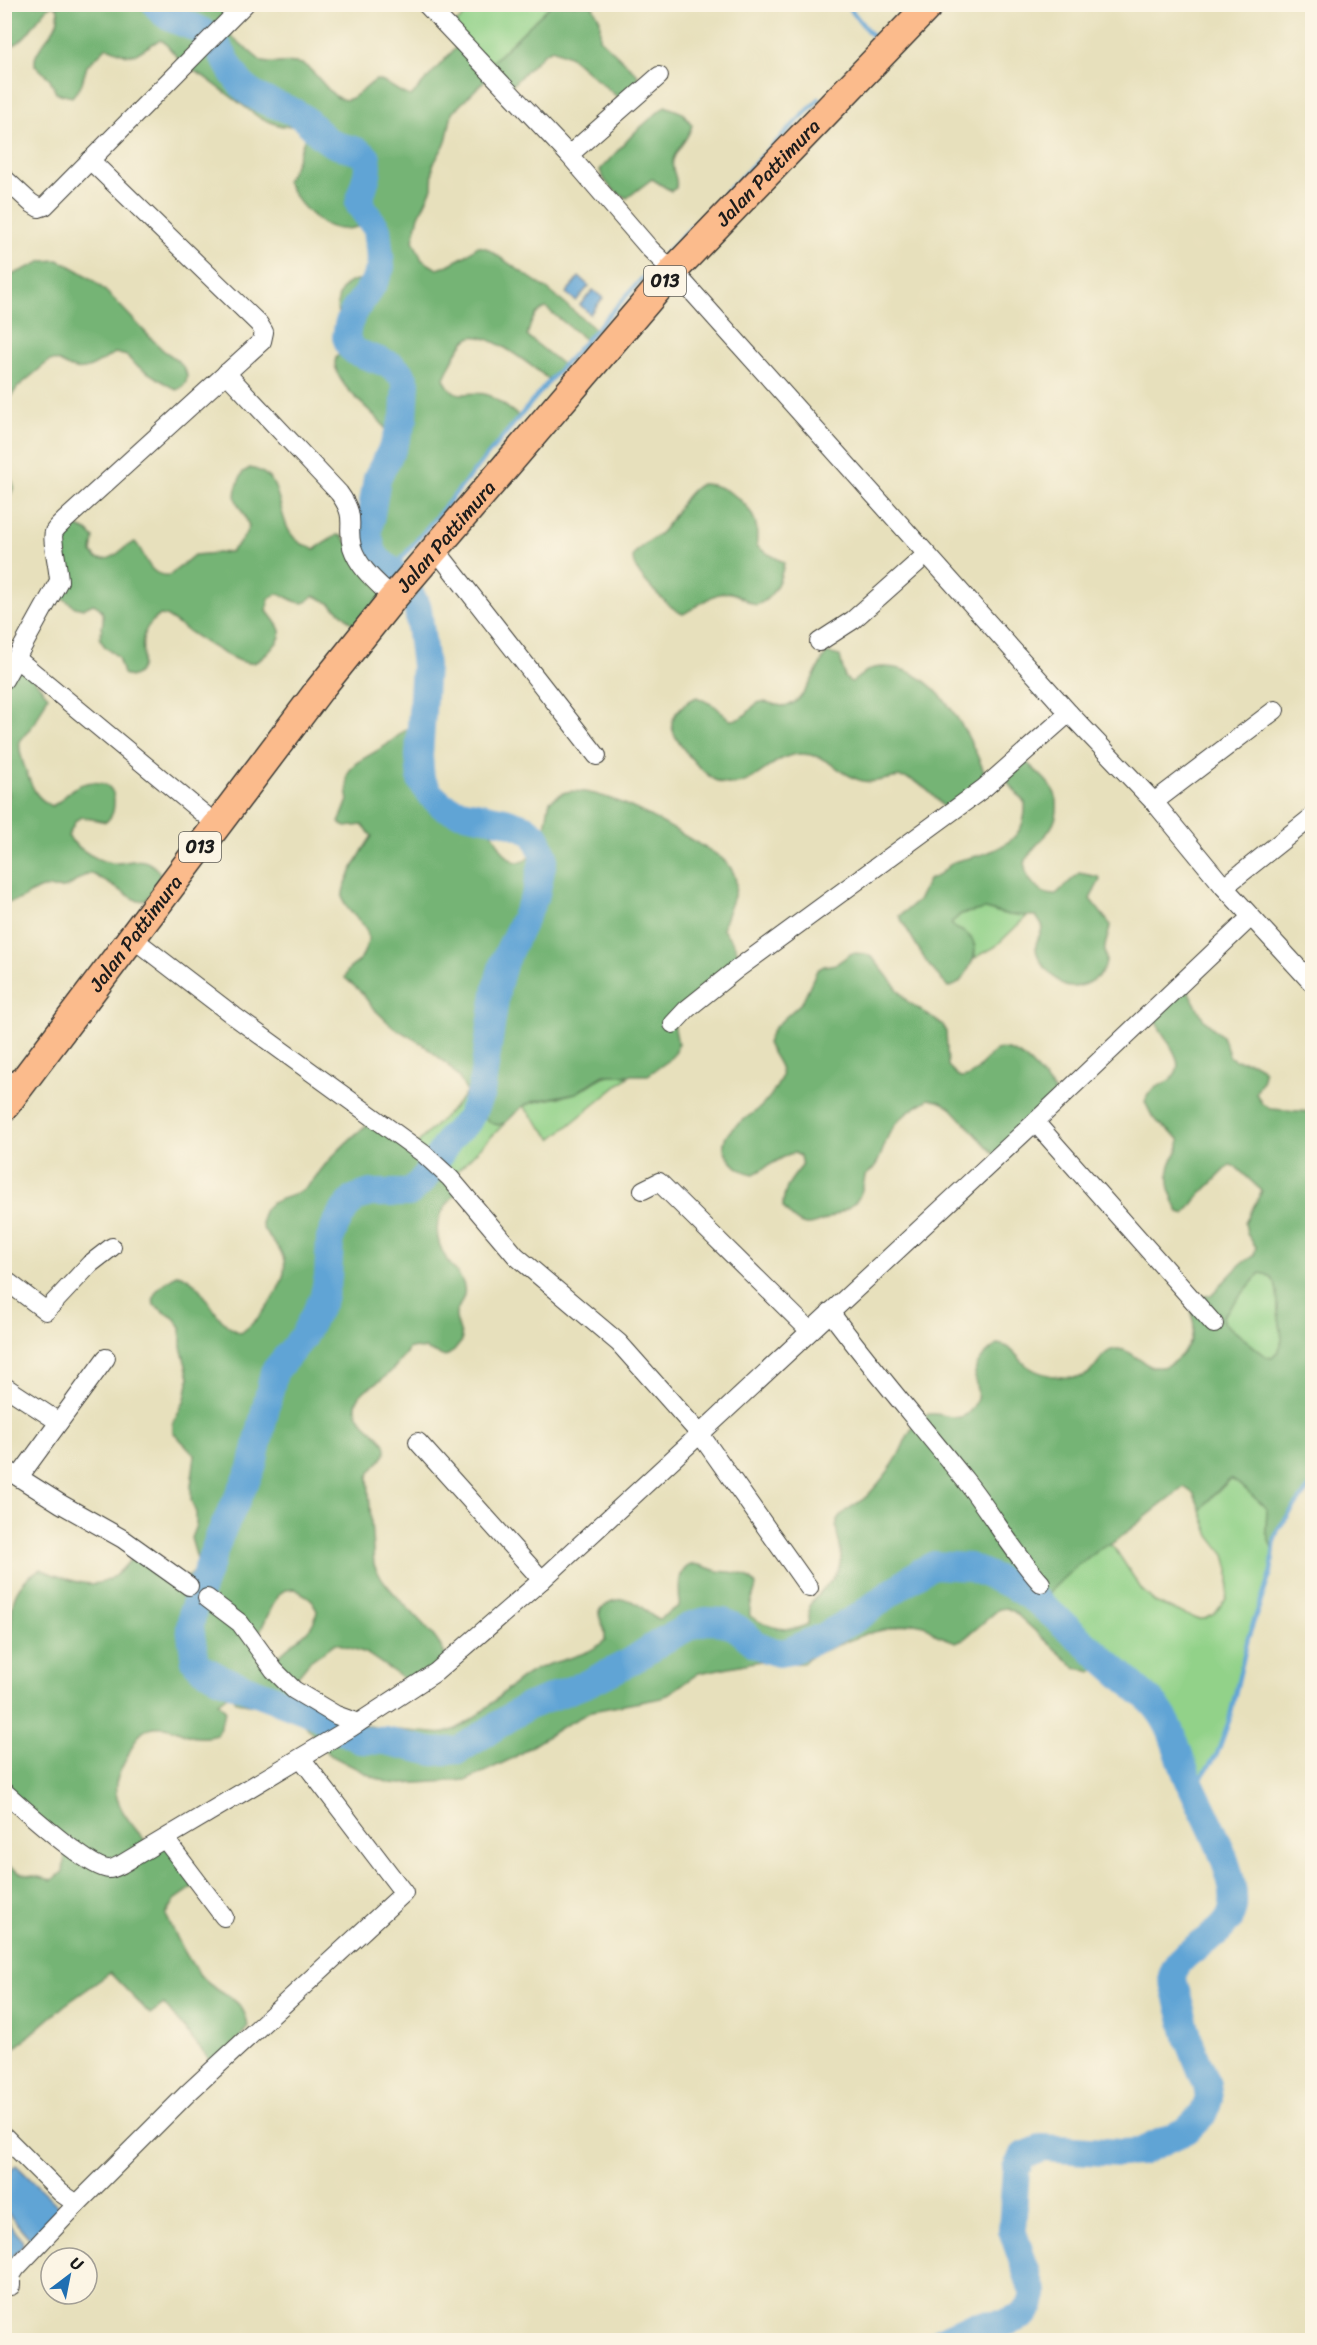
<svg xmlns="http://www.w3.org/2000/svg" width="1317" height="2345" font-family="Sriracha,sans-serif">
<style>
.green{fill:#92d289;stroke:#577752;stroke-width:1.5}
.forest{fill:#75b475;stroke:#486848;stroke-width:1.5;fill-rule:evenodd}
.water{fill:#61a4d5;stroke:#3e6078;stroke-width:1.5}
.lines{fill:none;stroke-linecap:round;stroke-linejoin:round}
.stream{stroke:#61a4d5;stroke-width:4.5}
.river{stroke:#61a4d5;stroke-width:28}
.street-casing{stroke:#3a3934;stroke-width:20}
.primary-casing{stroke:#3a3934;stroke-width:31}
.street{stroke:#fff;stroke-width:18}
.primary{stroke:#fbbb8c;stroke-width:28}
.labels{text-anchor:middle;stroke-width:4.5;stroke-linejoin:round;paint-order:stroke}
.shield{fill:#fcf5e5;stroke:#5f5d58;stroke-width:1.5}
.shield-label{font-size:18px;font-weight:bold;fill:#1c1c1c}
.street-label{font-size:20px;fill:#1c1c1c;stroke:#fcf5e5}
</style>
<rect width="100%" height="100%" fill="#fcf5e5"/>
<filter id="ink" filterUnits="userSpaceOnUse"><feTurbulence type="fractalNoise" baseFrequency=".0167" numOctaves="2"/><feDisplacementMap in="SourceGraphic" scale="12" xChannelSelector="R" yChannelSelector="G"/><feConvolveMatrix kernelMatrix="1 2 1 2 8 2 1 2 1" color-interpolation-filters="sRGB"/></filter>
<filter id="wash" filterUnits="userSpaceOnUse"><feTurbulence type="fractalNoise" baseFrequency=".008" numOctaves="4" result="noise"/><feDisplacementMap in="SourceGraphic" scale="24" xChannelSelector="R" yChannelSelector="G"/><feGaussianBlur stdDeviation="1.35" result="paint"/><feColorMatrix in="noise" values="0 0 0 0 0 0 0 0 0 0 0 0 0 0 0 0 0 1.4 0 .05"/><feComposite in="paint" operator="in"/></filter>
<g filter="url(#wash)">
<rect width="100%" height="100%" fill="#e7e0bc"/>
<g class="green">
<path d="M475,5h76l-65,63 -36,-39z"/>
<path d="M985,909l24,6 20,-1 -34,33 -20,11c0,-30 -16,-20 -24,-35l10,-9z"/>
<path d="M619,1074l9,3 -76,62 -29,-33c17,-7 35,-7 52,-13 17,-6 23,-19 44,-19z"/>
<path d="M466,1093l10,16 22,16 7,-2 -55,55 -36,-31c17,-19 37,-34 52,-54z"/>
<path d="M1260,1273c20,2 17,23 18,37 1,18 11,34 -6,48l-5,-1 -44,-35 -1,-5z"/>
<path d="M1231,1479l11,7 25,23 -1,22 8,23 -3,18 -23,66 -19,83 -12,33 -24,36c-13,-31 -18,-63 -41,-88l-114,-100 37,-35 30,-22h5l6,5 26,40 13,12 41,17h8l10,-4 12,-16 3,-15v-15l-4,-14 -15,-19 -9,-25 6,-9z"/>
</g>
<g class="forest">
<path d="M4,5l1,-1 47,1c-19,14 -22,36 -47,44z"/>
<path d="M53,5h192l-23,23 39,33c13,6 27,-2 41,3 16,6 30,41 47,35 9,-3 19,-14 27,-19 14,1 21,14 35,16l50,-54 25,26 65,-63h41l8,15v19l37,35 4,17 -15,13 -57,-48 -17,-7 -9,5 -36,36 -16,-16 -39,39 -6,29 -13,23 -1,23 -13,28 -6,24 9,20 15,9 7,-2 21,-11 13,-10 8,2 61,41 48,40 -9,11 -40,-32c-12,3 -16,17 -19,28l36,29 -13,15c-15,-11 -64,-52 -81,-42 -10,5 -20,30 -25,40 10,27 27,10 44,17 11,5 22,15 32,22l-128,153c-8,-6 -16,-11 -20,-20 -13,-28 7,-79 21,-104 -3,-6 -6,-15 -10,-21 -13,-17 -48,-39 -48,-63 0,-7 9,-13 14,-18 -7,-18 -19,-37 -6,-56 4,-5 9,-8 16,-8 5,0 10,2 15,3l7,-16 -4,-38c-18,-7 -20,1 -36,0 -23,-1 -46,-29 -55,-48l8,-14 12,-32 -7,-9h-18l-21,-8 -57,-42 -18,-10 -22,-25 -4,-1 -23,14 -9,1 -20,-8 -20,19 -6,20 -9,11 -16,-4 -6,-14 -15,-14v-6c5,-19 29,-30 22,-52z"/>
<path d="M665,106l18,7 9,12c-3,14 -15,22 -19,35 -3,10 6,18 3,28l-5,3 -19,-12 -25,19c-13,-6 -23,-15 -27,-28l34,-37z"/>
<path d="M58,260c13,6 25,12 36,21 25,20 45,47 69,69 8,6 19,12 23,22 3,9 -2,15 -10,18l-42,-26 -7,-8 -12,-3c-13,7 -28,21 -44,15 -8,-3 -12,-9 -22,-7l-31,26 -13,17v-126l38,-17z"/>
<path d="M5,463l9,23 -4,10 -5,5z"/>
<path d="M250,468c46,8 15,70 65,81l22,-14 5,1 51,62 -29,37c-14,-13 -31,-34 -50,-39 -3,1 -5,4 -8,6 -9,4 -21,-8 -30,-8l-7,5 -2,12c9,13 21,21 7,35 -5,6 -15,16 -22,17 -19,2 -69,-36 -86,-47l-6,-1c-7,5 -16,14 -17,24 -2,13 5,33 -13,38l-7,-3 -5,-17 -13,-10 -5,-8c1,-13 10,-29 -7,-35l-10,5 -8,-2 -12,-9 -7,-12 8,-65 23,10 7,7 -2,14 4,6c18,6 24,-11 39,-16 11,11 12,36 35,33l24,-20 36,-3 12,-12 7,-13c-8,-27 -23,-22 -6,-55z"/>
<path d="M701,484c21,-1 47,17 54,37 3,8 1,17 2,25 8,8 18,10 27,17 -3,16 -11,37 -28,42 -8,-2 -14,-8 -21,-11 -18,-7 -36,13 -52,20 -12,-4 -43,-36 -48,-48 -2,-3 -2,-6 -2,-10 7,-11 15,-13 25,-21 18,-15 22,-39 43,-51z"/>
<path d="M827,653l13,3 5,22 6,4c9,-4 13,-12 23,-14 60,-10 96,67 113,111l-38,35c-10,-13 -22,-27 -37,-34 -19,-8 -31,5 -49,1 -25,-5 -38,-33 -71,-26 -26,6 -40,36 -70,28 -16,-4 -47,-40 -50,-56 -2,-13 15,-26 25,-30l18,9 15,14c20,0 19,-16 31,-18 7,-1 16,4 23,4 20,0 32,-38 43,-53z"/>
<path d="M17,659l31,37 -12,25 -16,20c-3,11 10,42 16,52 4,6 9,9 15,13 11,-3 14,-13 23,-18 13,-9 41,-9 40,13 0,9 -1,15 -8,21l-24,-5 -6,3 -8,16c7,11 34,29 49,27 19,-1 28,-9 43,10l-2,11 -12,16 -8,1 -47,-28c-10,2 -15,10 -24,14 -10,4 -19,-2 -28,2 -12,5 -19,14 -34,13l-1,-92 5,-16 -5,-12 1,-102z"/>
<path d="M412,727l9,4c-6,61 6,74 65,87 14,34 34,72 57,15 4,-10 4,-22 7,-32 5,-3 11,-8 16,-9 35,-6 96,30 124,47 16,10 39,18 45,38 5,18 -11,36 -12,53 13,15 17,19 14,39l-63,55 4,20 -2,8 -8,9 -20,14h-44l-28,18 -41,8 -12,5 -18,17 -7,2 -7,-2 -15,-14 -17,-31 -12,-14 -26,-21 -28,-16 -21,-20 -10,-14 -17,-15c1,-10 8,-11 14,-17 4,-5 8,-15 9,-21 2,-18 -22,-25 -25,-42 -3,-11 22,-52 29,-62l-10,-11 -16,2 -7,-4 9,-23 -1,-24 3,-6 6,-7 29,-17 22,-17z"/>
<path d="M1023,759c12,12 33,26 34,43 5,42 -55,48 -22,84 5,6 12,9 20,9l24,-22 20,4 1,3 -10,19 20,25c0,9 -4,15 -5,23 -1,6 1,9 1,14 -1,18 -27,29 -41,25 -11,-7 -30,-26 -29,-40 0,-6 5,-13 7,-19l-7,-11 -27,-1 -24,-6 -24,5 -10,9c3,6 5,5 11,8 19,10 14,27 4,42 -5,8 -8,13 -18,14l-21,-24 -28,-47 19,-15 10,-21c14,-4 16,-12 26,-18 7,-3 15,-4 23,-6 28,-8 50,-20 48,-53l-19,-23z"/>
<path d="M852,953l14,1 7,4 34,43 36,24 3,7 2,34 12,12c18,-1 22,-18 36,-28 26,-6 49,31 64,48l-63,59 -46,-49 -10,-6 -12,-3c-16,9 -33,20 -41,37 -7,17 -8,29 -23,40 -4,28 -11,29 -34,41 -23,12 -31,12 -48,-10 0,-18 8,-28 19,-41l-2,-10 -5,-3 -6,1 -35,20c-12,-2 -19,-7 -26,-17 -15,-22 14,-35 28,-46 9,-7 21,-22 25,-34 3,-10 -10,-23 -14,-34l5,-12 5,-6 25,-23 15,-32 7,-4 12,-2z"/>
<path d="M1183,981l21,39 18,16 8,21 5,3 17,2 9,5 3,5 -1,7 -7,14 6,11 9,5 41,3v372l-34,45 -3,9 -1,16 -8,-23 1,-22 -25,-23 -11,-7 -4,2 -20,21 -6,9 -7,-17 -10,-7 -74,58h-5l-30,22 -36,35 65,59 -13,11 -16,-5 -62,-56 -7,-3 -7,1 -34,29 -9,4 -19,-7 -13,-10 -10,-2 -49,11 -52,21 -10,8 -29,1 -14,-3 -61,12 -37,25 -70,13 -32,17 -47,30 -46,22 -65,4 -12,-1 -17,-6 -45,-23 -25,-32 -12,-9 -14,-8 -19,-4 -3,4 -18,-3 -7,-9 -12,9 8,9 -9,24c-32,9 -39,-11 -63,-8 -14,2 -20,15 -25,26 -4,9 -11,20 -13,30 -4,24 21,46 34,64l15,-8 34,44 -24,17 -9,15c10,21 20,42 34,60 18,23 44,18 48,52l-33,40 -51,-63 -14,10 -40,-41 -45,32 -60,52 -1,-194 16,10 32,7 11,-8 2,-17 -2,-7 -58,-56v-146c9,-15 5,-26 8,-42 2,-16 15,-29 28,-35 9,5 17,7 27,10 35,13 49,-1 70,-29l43,32 17,-14 -1,-9 -6,-21 5,-13v-12l-5,-13v-14l4,-31 -22,-23v-8l12,-25 4,-22 -8,-30v-20l-7,-9 -20,-13c-4,-15 13,-24 24,-31 30,8 33,50 63,59 18,-13 51,-52 42,-76 -5,-16 -27,-24 -20,-43 7,-18 28,-14 41,-25 8,-6 14,-16 21,-24 15,-17 32,-34 51,-46l84,71c-23,22 -31,41 -13,70 5,7 13,15 16,23 5,13 -4,20 -7,31 -1,9 6,18 6,27l-8,10 -9,6 -20,-8 -16,-1c-6,10 -15,21 -24,29 -9,8 -23,11 -28,24 -8,22 31,33 29,50 -2,10 -15,16 -18,26l6,88c14,32 69,68 73,97l-40,19 -41,-28 -30,-10 -26,18 -16,20 -18,-16 1,-7c14,-18 36,-22 40,-47l-5,-11 -5,-4 -12,-7 -10,1 -7,5 -24,48c6,8 12,18 19,26 7,7 78,52 88,55 20,6 39,6 59,8 11,0 20,4 31,-1 32,-13 52,-43 80,-59 24,-14 53,-12 74,-32v-8l-6,-17c4,-17 28,-19 40,-10 7,5 11,12 20,14l20,-13c2,-11 -3,-26 5,-36 9,-12 23,-1 34,1 16,2 27,0 38,14 -1,10 -8,20 -6,31 16,11 40,18 58,8l1,-18c12,-19 33,-27 32,-53 0,-10 -7,-22 -4,-31 5,-13 23,-18 31,-27 11,-12 24,-27 31,-41 6,-12 10,-25 21,-35 15,-15 36,9 50,-8 13,-16 5,-20 5,-35 -1,-13 13,-25 23,-32 14,2 18,12 28,21 14,11 35,13 53,12 18,-1 20,-29 39,-28 13,1 21,12 32,17 21,7 38,-16 43,-33 3,-8 -2,-15 -1,-22 1,-4 4,-9 6,-13l13,-3 30,-31 13,-9 2,-8 -9,-13 -2,-12 17,-31 -25,-23 -7,-3 -33,33 -12,16 -6,-2c-8,-13 -13,-32 -9,-47 3,-10 11,-14 9,-26l-26,-21 -8,-16c4,-16 17,-15 27,-24 19,-17 -15,-46 -19,-63zM1260,1273c20,2 17,23 18,37 1,18 11,34 -6,48l-5,-1 -44,-35 -1,-5z"/>
</g>
<g class="water">
<path d="M579,277l10,9 -13,15 -10,-8z"/>
<path d="M593,290l10,8 -13,16 -10,-9z"/>
<path d="M16,2165l43,42v4l-27,30 -27,-31 -1,-33z"/>
<path d="M5,2220l17,19 1,7 -18,18z"/>
</g>
<g class="lines">
<g class="stream">
<path d="M846,4l30,37"/>
<path d="M664,255l155,-156"/>
<path d="M392,570l158,-190 108,-119"/>
<path d="M1193,1790l24,-36 12,-33 19,-83 23,-66 4,-34 3,-9 34,-45"/>
</g>
<path class="river" d="M156,4c12,20 34,17 50,30 19,15 22,39 40,55 15,14 36,15 53,26 13,8 21,23 35,29 11,5 24,4 33,14 4,17 -6,29 -8,46l18,25 4,38 -8,17 -19,27 -6,14 -2,12 4,10 6,5 35,13 10,9 5,9 -2,35 -11,29 -16,31 -9,55 5,20 5,7 25,20 15,29 7,57 -6,90 2,24 9,14 13,12 12,5 50,10 20,7 11,8 8,20 -8,38 -32,67 -7,25 -16,107 -13,28 -17,16 -28,43 -14,13h-39l-15,5 -10,11 -9,15 -6,15 -2,38 -5,22 -21,39 -28,34 -22,96 -32,67 -27,75 -3,17 5,34 7,7 18,10 94,36 46,26 25,1 49,11 25,-2 67,-43 62,-24 42,-21 32,-21 30,-16 14,-4 18,1 13,6 19,16 13,6 10,3 11,-2 36,-16 32,-18 62,-45 14,-7 35,2 42,18 27,17 114,100c22,24 23,46 35,74 13,31 57,106 44,138 -11,27 -51,33 -59,62l17,64 18,45 2,14 -6,15 -16,16 -47,22 -20,1 -77,-5 -20,8 -7,13 -4,61 22,64 -3,11 -7,10 -19,8 -33,3 -31,14"/>
</g>
</g>
<g filter="url(#ink)">
<g class="lines">
<g class="street-casing">
<g id="street">
<path d="M426,4l143,151 81,94 29,28 390,436 85,89 70,85 88,96"/>
<path d="M569,155l90,-79"/>
<path d="M4,178l27,25 8,5 6,-2 200,-202"/>
<path d="M226,373l113,120c19,26 7,31 13,54 7,22 26,36 41,51"/>
<path d="M434,551l6,4 157,201"/>
<path d="M819,642l34,-22 73,-65"/>
<path d="M17,659l200,166"/>
<path d="M4,680l55,-99c0,-11 -8,-42 -5,-49 2,-4 7,-8 10,-11l198,-180 2,-9 -5,-8 -169,-164"/>
<path d="M1154,802l121,-92"/>
<path d="M1224,887l88,-70"/>
<path d="M131,937l103,79 190,138 26,24 66,78 103,87 81,91 335,-312 216,-205"/>
<path d="M673,1024l14,-15 50,-40 247,-181 85,-75"/>
<path d="M4,1077l15,12"/>
<path d="M1035,1122l179,202"/>
<path d="M643,1190l16,-8 151,149"/>
<path d="M4,1279l42,32 44,-47 22,-17"/>
<path d="M830,1312c43,58 90,112 135,168 27,34 47,71 76,103"/>
<path d="M4,1386l55,36"/>
<path d="M418,1442l124,138"/>
<path d="M4,1468l57,36 62,35 66,47"/>
<path d="M19,1477l87,-119"/>
<path d="M207,1598l33,25 34,47 20,20 42,25 22,8"/>
<path d="M4,1792c18,15 85,77 105,77 4,0 9,-3 13,-5l230,-137 84,-55 106,-92 158,-146 109,154"/>
<path d="M165,1839l59,78"/>
<path d="M4,2136l57,57 16,11 111,-111 216,-200 -103,-135"/>
<path d="M11,2286v-10l5,-8 61,-64"/>
</g>
</g>
<g class="primary-casing">
<g id="primary">
<path id="s1" d="M4,1107l315,-417 74,-92 280,-327 257,-267"/>
</g>
</g>
<use href="#street" class="street"/>
<use href="#primary" class="primary"/>
</g>
</g>
<g class="labels">
<g class="shield">
<rect x="644" y="266" width="42" height="30" rx="4.5"/>
<rect x="179" y="832" width="42" height="30" rx="4.5"/>
</g>
<g class="shield-label">
<text x="665" y="287">013</text>
<text x="200" y="853">013</text>
</g>
<g class="street-label">
<text dy="7" stroke="none"><textPath href="#s1" startOffset="1208">Jalan Pattimura</textPath></text>
<text dy="7" stroke="none"><textPath href="#s1" startOffset="722">Jalan Pattimura</textPath></text>
<text dy="7" stroke="none"><textPath href="#s1" startOffset="218">Jalan Pattimura</textPath></text>
</g>
</g>
<rect width="1317" height="2345" fill="none" stroke="#fcf5e5" stroke-width="24"/>
<g transform="translate(69 2276) rotate(32)"><circle r="28" fill="#fcf5e5" stroke="#a29e95" stroke-width="1.5"/>
<path d="M0-4.5L10 22L0 15L-10 22Z" fill="#1f6fb2"/>
<text y="-9" font-size="16" font-weight="bold" text-anchor="middle" fill="#1c1c1c">U</text>
</g>
</svg>
